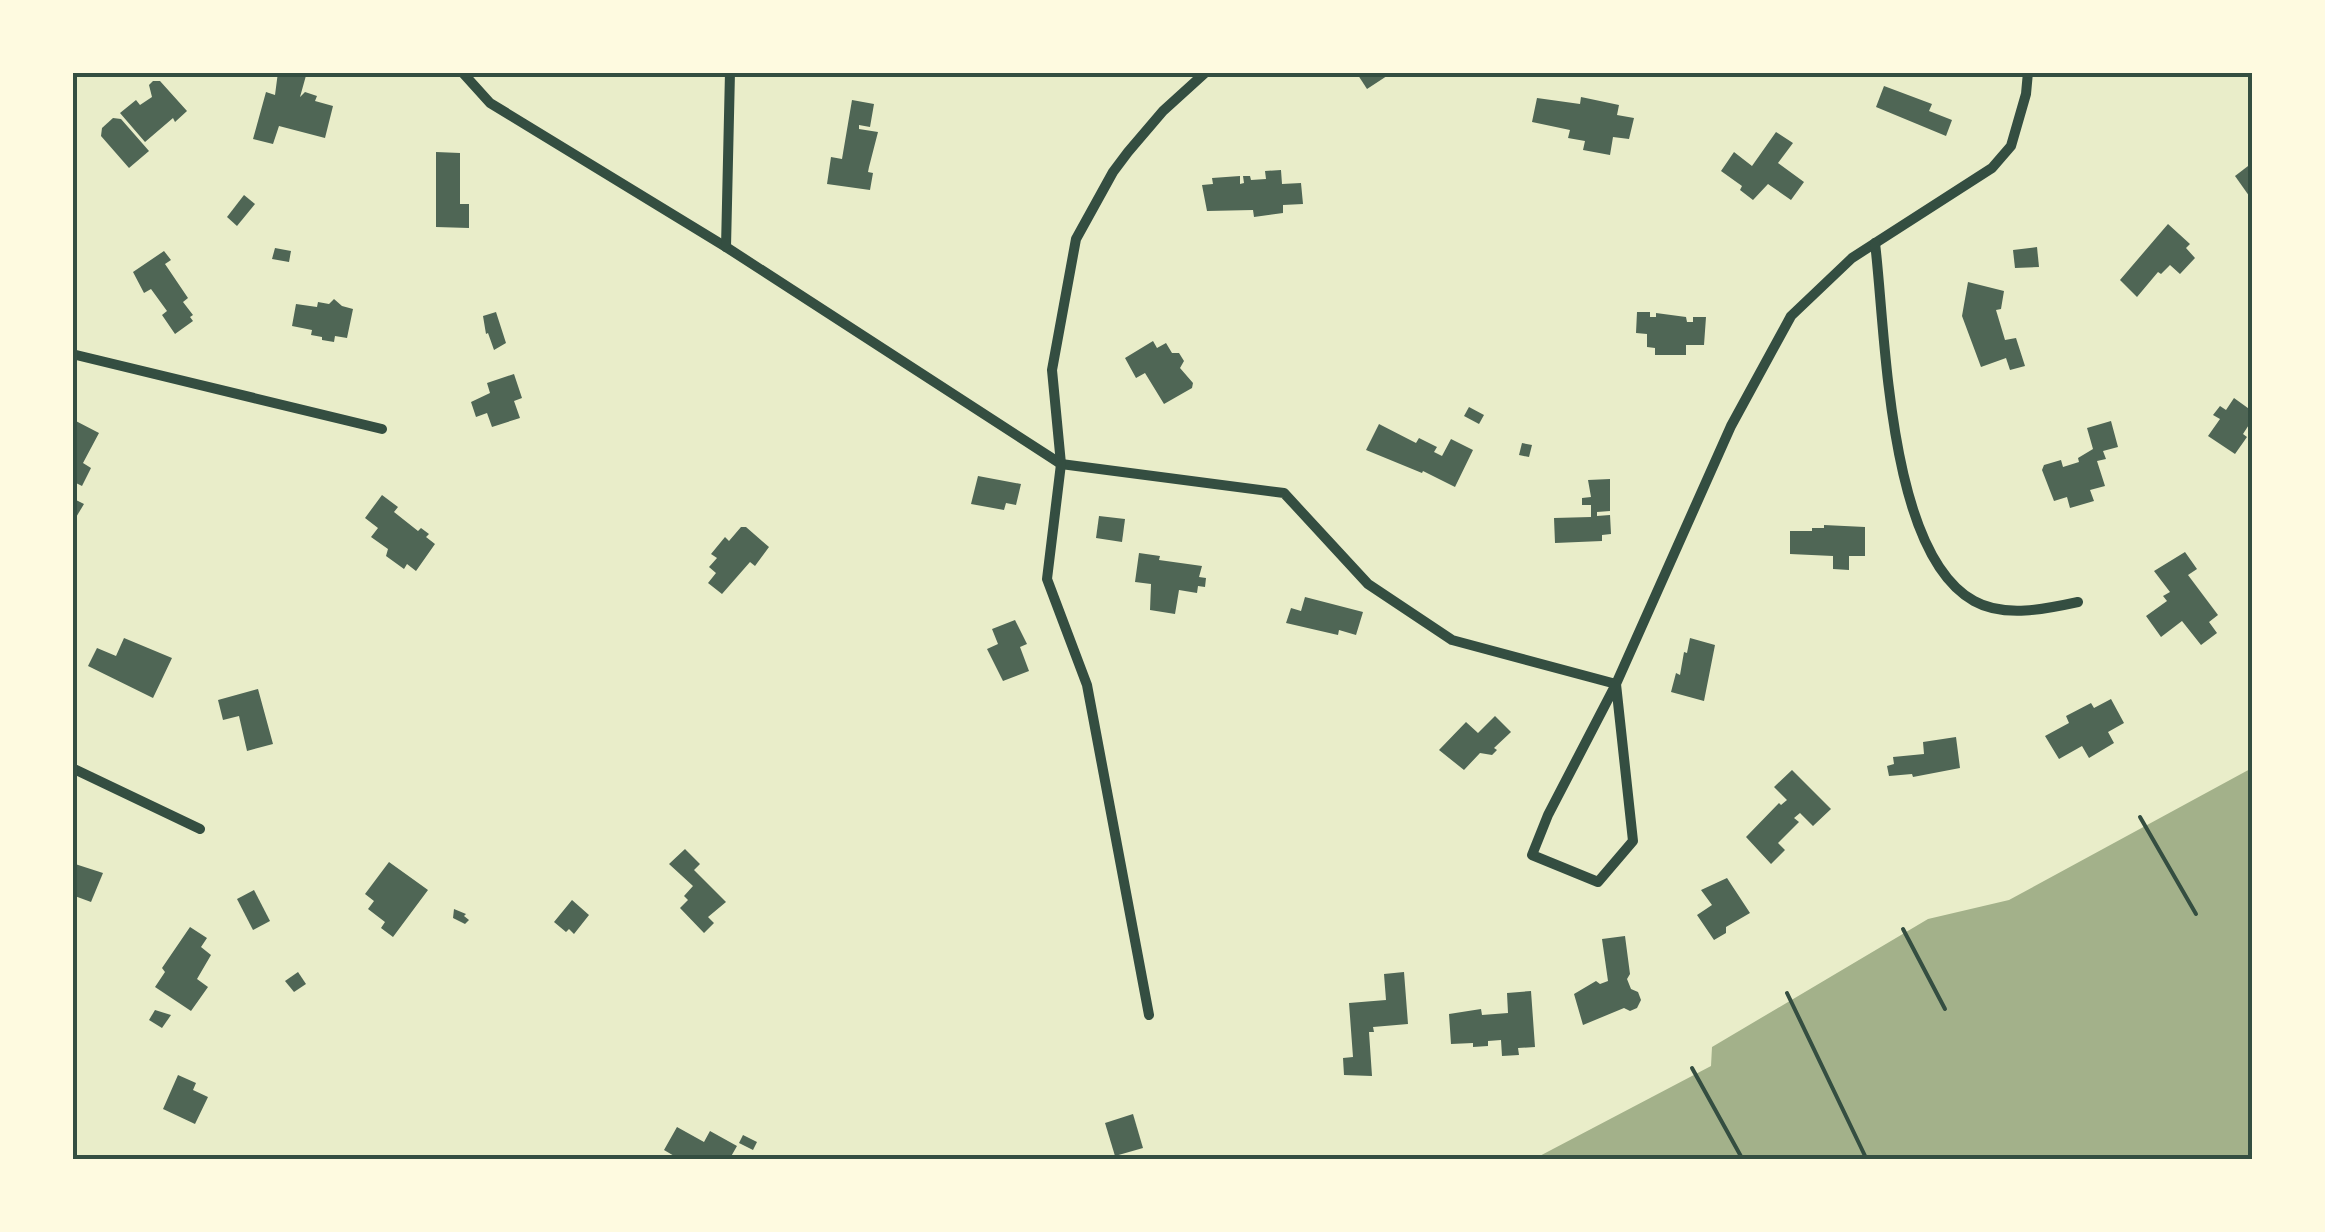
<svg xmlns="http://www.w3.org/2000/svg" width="2325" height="1232" font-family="'Sofia Sans Condensed',sans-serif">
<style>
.water{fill:#a3b18a}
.building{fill:#4f6655}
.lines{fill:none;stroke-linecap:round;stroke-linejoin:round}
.path{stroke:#344e41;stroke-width:4}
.minor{stroke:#344e41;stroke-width:10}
.neatline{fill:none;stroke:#344e41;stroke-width:4}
</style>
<rect width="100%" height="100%" fill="#e9edc9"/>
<path class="water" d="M2252,768v391l-720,1 179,-94 1,-19 216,-128 81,-19z"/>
<g class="building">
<path d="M278,72h29l-7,25 5,-5 12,4 -2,5 18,5 -8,32 -46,-12 -6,18 -20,-5 13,-47 9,3z"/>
<path d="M1356,72h37l-26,17z"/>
<path d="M153,81h7l27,30 -12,11 -2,-4 -28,24 -25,-29 16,-13 4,5 12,-8 -3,-12z"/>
<path d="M1884,86l48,18 -3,7 23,9 -6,16 -70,-29z"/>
<path d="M1581,97l38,8 -2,10 17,3 -5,21 -16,-2 -3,18 -27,-5 2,-9 -17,-3 2,-8 -38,-8 5,-24 43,6z"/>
<path d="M852,100l22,4 -4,23 -11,-2v4l19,3 -9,35 -1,5 5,1 -3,17 -43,-6 4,-27 11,2z"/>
<path d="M113,118l8,1 28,32 -20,17 -28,-32 1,-8z"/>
<path d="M1776,132l17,11 -15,20 26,19 -13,18 -23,-16 -15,16 -13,-10 2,-4 -21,-15 13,-19 18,14z"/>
<path d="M436,152l24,1v51h9v24l-33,-1z"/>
<path d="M2252,163v37l-17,-24z"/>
<path d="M1281,170l1,14 19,-1 2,21 -20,1v8l-29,4 -1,-7 -46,1 -5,-26 11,-1 -1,-6 28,-2v8l4,-1 -1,-7h7l1,4 15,-1 -1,-8z"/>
<path d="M244,195l11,9 -18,22 -10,-9z"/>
<path d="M2168,224l22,20 -4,4 9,10 -15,16 -10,-9 -9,9 -3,-2 -21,25 -17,-17z"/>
<path d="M2037,247l2,20 -24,1 -2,-18z"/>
<path d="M275,248l16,3 -2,11 -17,-3z"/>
<path d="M164,251l7,9 -6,4 23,34 -5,4 10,13 -3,2 3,4 -18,13 -13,-19 5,-4 -16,-22 -7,4 -11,-21z"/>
<path d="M1968,282l36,9 -3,18 -5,1 9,30 11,-2 9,28 -15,4 -4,-12 -25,9 -19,-51z"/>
<path d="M334,299l8,7 11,3 -6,29 -12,-2 -1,6 -12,-2v-3l-11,-2 1,-5 -20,-4 4,-22 21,3 1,-5 11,2z"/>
<path d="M496,312l10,31 -12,7 -6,-17 -2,1 -3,-18z"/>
<path d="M1637,312h13v5h6v-4l30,4 1,5h6v-5h13l-2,28h-18v10h-31v-7l-8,-1v-13l-11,-1z"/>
<path d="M1153,341l4,7 9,-5 6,10h7l5,8 -4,7 13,15 -1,5 -28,16 -19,-31 -9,5 -11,-20z"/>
<path d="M514,374l8,24 -8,3 6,17 -28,9 -5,-14 -11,4 -5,-15 19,-9 -3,-10z"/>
<path d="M2234,398l18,13v9l-9,14 4,3 -12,17 -27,-18 12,-17 -7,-4 7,-9 6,4z"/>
<path d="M1469,407l15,8 -5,9 -15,-8z"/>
<path d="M72,419l27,14 -16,30 8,5 -9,18 -10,-5z"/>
<path d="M2111,421l7,26 -15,4 3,8 -9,2 8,25 -15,4 4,11 -24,7 -3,-11 -13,4 -12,-31 2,-5 17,-5 2,7 16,-5 -1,-4 15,-9 -6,-21z"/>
<path d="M1379,424l37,19 3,-5 18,9 -3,5 8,4 9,-17 22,11 -18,37 -32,-16 -1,2 -56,-23z"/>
<path d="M1522,443l10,2 -3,12 -10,-2z"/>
<path d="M978,476l43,8 -5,21 -10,-2 -2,7 -33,-6z"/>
<path d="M1610,479v32l-13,1v4l13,-1 1,19 -9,1v6l-47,2 -1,-25 37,-1v-12h-9v-7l9,-1 -3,-17z"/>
<path d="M382,495l16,12 -4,5 24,19 3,-3 8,6 -3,3 9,7 -19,27 -9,-7 -3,5 -18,-13 2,-7 -17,-12 7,-9 -13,-10z"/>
<path d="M72,498l12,6 -9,15 -3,-2z"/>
<path d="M1099,516l26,3 -3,23 -26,-4z"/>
<path d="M1824,525l41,2v29h-16v14l-16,-1v-13l-43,-2v-23h22v-3h12z"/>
<path d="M741,527h5l23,20 -14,19 -5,-4 -28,32 -14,-11 8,-10 -7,-6 8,-9 -6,-4 14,-17 4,4z"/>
<path d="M2185,552l12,17 -9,6 30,40 -9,7 8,11 -16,12 -19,-24 -21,16 -15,-21 21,-15 -4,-5 7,-4 -16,-21z"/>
<path d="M1139,553l21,3 -1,4 43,6 -3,11 7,1 -1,9 -7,-1 -1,7 -18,-3 -4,24 -25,-4 1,-26 -16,-2z"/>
<path d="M1305,597l58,15 -7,23 -17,-5 -1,5 -52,-12 5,-15 10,3z"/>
<path d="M1015,620l12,24 -7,3 9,24 -26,10 -16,-32 11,-5 -6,-15z"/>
<path d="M124,638l48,20 -19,40 -65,-32 9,-18 19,8z"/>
<path d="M1690,638l25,7 -11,56 -33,-9 5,-19 4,2 4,-23 3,1z"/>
<path d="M258,689l15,55 -26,7 -8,-35 -16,4 -5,-20z"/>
<path d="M2111,699l13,24 -16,9 6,11 -25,15 -7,-12 -23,13 -14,-23 24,-13 -3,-7 25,-13 3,5z"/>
<path d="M1495,716l16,16 -17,16 3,2 -5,5 -12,-2 -16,17 -25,-20 27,-28 12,11z"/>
<path d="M1956,737l4,31 -47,9 -1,-3 -23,2 -2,-10 7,-2 -1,-7 31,-3 -1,-12z"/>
<path d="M1792,770l39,39 -18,17 -13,-13 -6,5 5,4 -21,21 7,7 -14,14 -25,-27 33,-34 2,2 6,-5 -13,-13z"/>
<path d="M685,849l15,15 -6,6 32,32 -18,15 6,6 -10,10 -24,-25 8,-8 -4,-4 9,-10 -24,-22z"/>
<path d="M389,862l39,28 -35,47 -12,-9 4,-6 -17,-13 6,-8 -9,-7z"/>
<path d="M72,863l31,10 -12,29 -19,-7z"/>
<path d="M1727,878l23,35 -24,14v6l-12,7 -17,-25 15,-10 -11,-15z"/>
<path d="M254,890l16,31 -17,9 -16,-31z"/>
<path d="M572,900l17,15 -15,19 -5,-5 -3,3 -12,-10z"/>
<path d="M454,909l12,5 -2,2 5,4 -4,4 -12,-6z"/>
<path d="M190,927l17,11 -6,9 10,8 -14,24 11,8 -17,24 -36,-24 10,-15 -3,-4z"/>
<path d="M1625,936l5,38 -3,5 4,10 7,3 3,8 -4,8 -7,3 -6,-3 -41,17 -9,-31 22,-13 4,3 8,-3 -6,-42z"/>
<path d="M298,972l8,12 -12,8 -9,-11z"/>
<path d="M1404,972l4,52 -35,3 1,5h-5l3,44 -28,-1 -1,-17 10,-1 -4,-54 37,-3 -2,-26z"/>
<path d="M1531,991l4,56 -17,1 1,7 -17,1 -1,-16 -13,1v5l-15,1v-4l-22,1 -2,-30 32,-5 1,6 26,-2 -1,-20z"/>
<path d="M155,1010l16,5 -9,13 -13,-8z"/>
<path d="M178,1075l18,8 -3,7 15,7 -13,27 -32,-15z"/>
<path d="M1133,1114l10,34 -28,8 -10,-33z"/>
<path d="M677,1127l27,15 6,-11 27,15 -8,14h-48l-17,-10z"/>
<path d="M743,1135l14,7 -4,8 -14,-7z"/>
</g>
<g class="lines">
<g class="path">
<path d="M2140,817l56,97"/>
<path d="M1903,929l42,80"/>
<path d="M1787,993l80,167"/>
<path d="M1692,1068l51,92"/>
</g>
<g class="minor">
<path d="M462,72l28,31 236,144 335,217 223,29 84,91 84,56 164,44 17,157 -35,41 -66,-27 16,-40 68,-131 115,-258 60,-110 61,-58 140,-90 19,-22 15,-52 2,-22"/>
<path d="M1875,243c11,89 12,310 99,358 30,17 72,8 104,1"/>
<path d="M726,247l4,-175"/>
<path d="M72,354l310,75"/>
<path d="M72,768l128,61"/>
<path d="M1149,1015l-62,-330 -40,-106 14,-115 -9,-94 24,-131 37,-67 15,-20 35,-41 43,-39"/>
</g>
</g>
<rect width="2325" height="1232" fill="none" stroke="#fefae0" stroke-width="150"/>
<rect x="75" y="75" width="2175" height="1082" class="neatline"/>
</svg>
